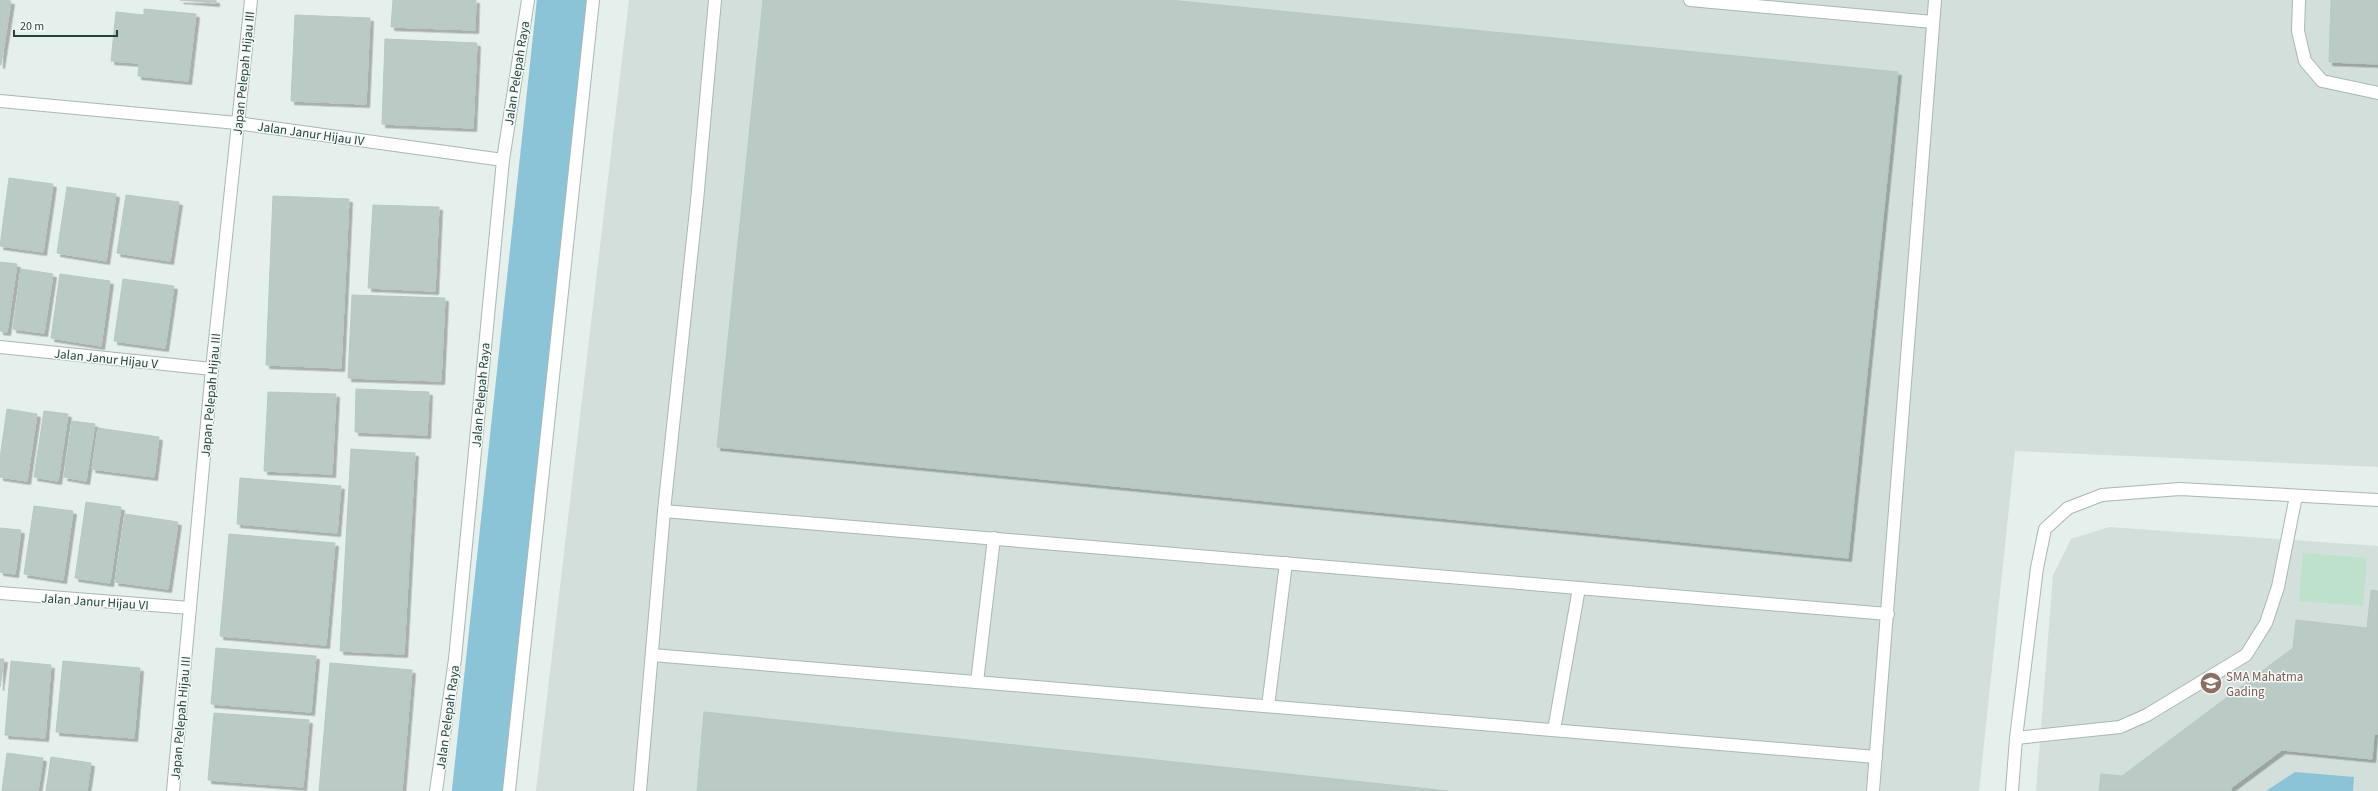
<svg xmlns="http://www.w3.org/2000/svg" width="2378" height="791" font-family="'Source Sans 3',sans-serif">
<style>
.built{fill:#d3dfdb}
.green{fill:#bde1ca}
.water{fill:#8bc4d7}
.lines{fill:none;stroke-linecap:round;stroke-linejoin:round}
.river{stroke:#8bc4d7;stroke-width:62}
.building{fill:#bacac5;stroke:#b7c9c3;filter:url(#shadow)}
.service-casing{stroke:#a7b8b4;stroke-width:14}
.minor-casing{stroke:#a7b8b4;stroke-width:14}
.tertiary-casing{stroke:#a7b8b4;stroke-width:14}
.service{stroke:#fff;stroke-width:12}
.minor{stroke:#fff;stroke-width:12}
.tertiary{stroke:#fff;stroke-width:12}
.labels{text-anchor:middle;stroke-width:3;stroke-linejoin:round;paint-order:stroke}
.street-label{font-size:13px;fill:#23433d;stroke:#f6fbf9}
.education-label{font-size:13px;fill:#785e54;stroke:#f6fbf9;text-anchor:start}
</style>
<defs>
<filter id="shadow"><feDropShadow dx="3.5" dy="3.5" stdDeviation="0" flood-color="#0004"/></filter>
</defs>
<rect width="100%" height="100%" fill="#e5efec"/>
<g class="built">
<path d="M629,0h1749v467l-363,-16 -36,340h-1443z"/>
<path d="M2109,527l269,19v245h-342l17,-216 18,-36z"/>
</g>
<path class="green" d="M2303,553l64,5 -4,48 -64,-5z"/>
<path class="water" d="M2295,772l59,5 -1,14h-87z"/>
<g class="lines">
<path class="river" d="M483,791l85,-791"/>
</g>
<g class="building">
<path d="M0,0l11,1 -10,64h-1z"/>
<path d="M180,0h36v3z"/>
<path d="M393,0h83l-1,30 -84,-3z"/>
<path d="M763,0h406l729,72 -50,486 -1131,-111z"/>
<path d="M2331,0h47v64l-49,-2z"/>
<path d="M144,9l52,5 -8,67 -50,-5 1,-13 -28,-2 5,-49 28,3z"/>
<path d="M295,15l75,3 -4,86 -75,-3z"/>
<path d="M385,39l92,4 -4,85 -91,-4z"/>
<path d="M9,178l44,6 -10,68 -43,-6z"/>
<path d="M67,187l49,7 -10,67 -49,-8z"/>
<path d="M126,195l53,7 -9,59 -53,-8z"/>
<path d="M273,196l76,3 -8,169 -75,-3z"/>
<path d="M373,205l66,2 -4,84 -67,-3z"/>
<path d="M0,262l17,2 -10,68 -7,-1z"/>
<path d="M21,269l32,5 -9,59 -31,-4z"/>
<path d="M60,274l50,7 -9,65 -50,-8z"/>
<path d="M123,279l51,7 -9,62 -51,-7z"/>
<path d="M352,295l93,3 -4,83 -93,-3z"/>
<path d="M356,389l73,3 -2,43 -72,-3z"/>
<path d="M268,392l68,2 -4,80 -68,-3z"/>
<path d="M7,409l30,5 -10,67 -27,-4v-19z"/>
<path d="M44,411l24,3 -10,67 -24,-4z"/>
<path d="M72,421l23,3 -9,57 -22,-4z"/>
<path d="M98,428l61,9 -5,40 -62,-8z"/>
<path d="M351,449l64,4 -11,201 -64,-3z"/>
<path d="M240,478l101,8 -4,47 -100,-9z"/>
<path d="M86,502l35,5 -11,76 -35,-5z"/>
<path d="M34,506l39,5 -10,69 -39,-6z"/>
<path d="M125,514l53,8 -10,67 -53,-7z"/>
<path d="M0,528l21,2 -6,44 -15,-2z"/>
<path d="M229,534l106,9 -9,102 -106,-9z"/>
<path d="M2371,590l7,1v143h-4l-2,25 -90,-9 -51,38v3h-132l2,-17 21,2 171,-128 3,-28 71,8z"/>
<path d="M216,648l100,8 -5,56 -100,-8z"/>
<path d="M0,659h4l-4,28z"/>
<path d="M11,661l40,4 -6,73 -40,-3z"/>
<path d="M63,661l77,7 -6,70 -78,-6z"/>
<path d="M330,663l82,7 -10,121h-83z"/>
<path d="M704,712l744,79h-751z"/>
<path d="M214,713l95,7 -6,67 -95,-7z"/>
<path d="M7,753l36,5 -5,33h-36z"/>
<path d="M51,757l40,6 -4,28h-41z"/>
</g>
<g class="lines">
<g class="service-casing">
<g id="service">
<path d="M1690,0l243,22"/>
<path d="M2299,0l-1,31 7,30 17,20 56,12"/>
<path d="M664,511l1224,103"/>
<path d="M652,655l1224,102"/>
<path d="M977,682l17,-144"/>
<path d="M1268,706l18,-143"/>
<path d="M1554,730l25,-142"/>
<path d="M2016,738l104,-11 27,-12 99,-60 20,-32 12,-36 18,-91"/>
<path d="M640,791l24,-280 33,-310 18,-201"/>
<path d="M1873,791l62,-791"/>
</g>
</g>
<g class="minor-casing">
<g id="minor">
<path d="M0,101l237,22 266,37"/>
<path d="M0,347l212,22"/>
<path d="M0,593l190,15"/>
<path d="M173,791l39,-422 39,-369"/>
<path d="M436,791l19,-132 48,-499 25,-160"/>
<path d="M2012,791l4,-53 21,-170 8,-39 23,-21 34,-13 78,-6 198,11"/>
</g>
</g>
<g class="tertiary-casing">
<path id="tertiary" d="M509,791l84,-791"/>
</g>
<use href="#service" class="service"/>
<use href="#minor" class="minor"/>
<use href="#tertiary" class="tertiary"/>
</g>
<defs>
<g id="school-disc" transform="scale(1.15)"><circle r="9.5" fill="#8d6e63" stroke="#f6fbf9"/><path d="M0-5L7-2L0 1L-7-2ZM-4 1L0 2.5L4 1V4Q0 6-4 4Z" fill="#fff"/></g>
</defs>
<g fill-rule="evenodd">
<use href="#school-disc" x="2211" y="683"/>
</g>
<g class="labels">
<g class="street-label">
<text transform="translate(243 73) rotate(-84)" y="5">Japan Pelepah Hijau III</text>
<text transform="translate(516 73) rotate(-81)" y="5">Jalan Pelepah Raya</text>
<text transform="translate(311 133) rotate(8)" y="5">Jalan Janur Hijau IV</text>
<text transform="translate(106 358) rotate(6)" y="5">Jalan Janur Hijau V</text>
<text transform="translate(210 395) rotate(-85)" y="5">Japan Pelepah Hijau III</text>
<text transform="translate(480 395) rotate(-85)" y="5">Jalan Pelepah Raya</text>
<text transform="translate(95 601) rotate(4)" y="5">Jalan Janur Hijau VI</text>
<text transform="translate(447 717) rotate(-82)" y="5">Jalan Pelepah Raya</text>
<text transform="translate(180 718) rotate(-85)" y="5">Japan Pelepah Hijau III</text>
</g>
<g class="education-label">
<text x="2226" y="681">SMA Mahatma<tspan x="2226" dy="15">Gading</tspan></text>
</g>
</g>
<path d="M14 30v6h103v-6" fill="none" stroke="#23433d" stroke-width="2"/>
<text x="20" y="30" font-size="12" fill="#23433d" stroke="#f6fbf9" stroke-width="3" paint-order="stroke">20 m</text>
</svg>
